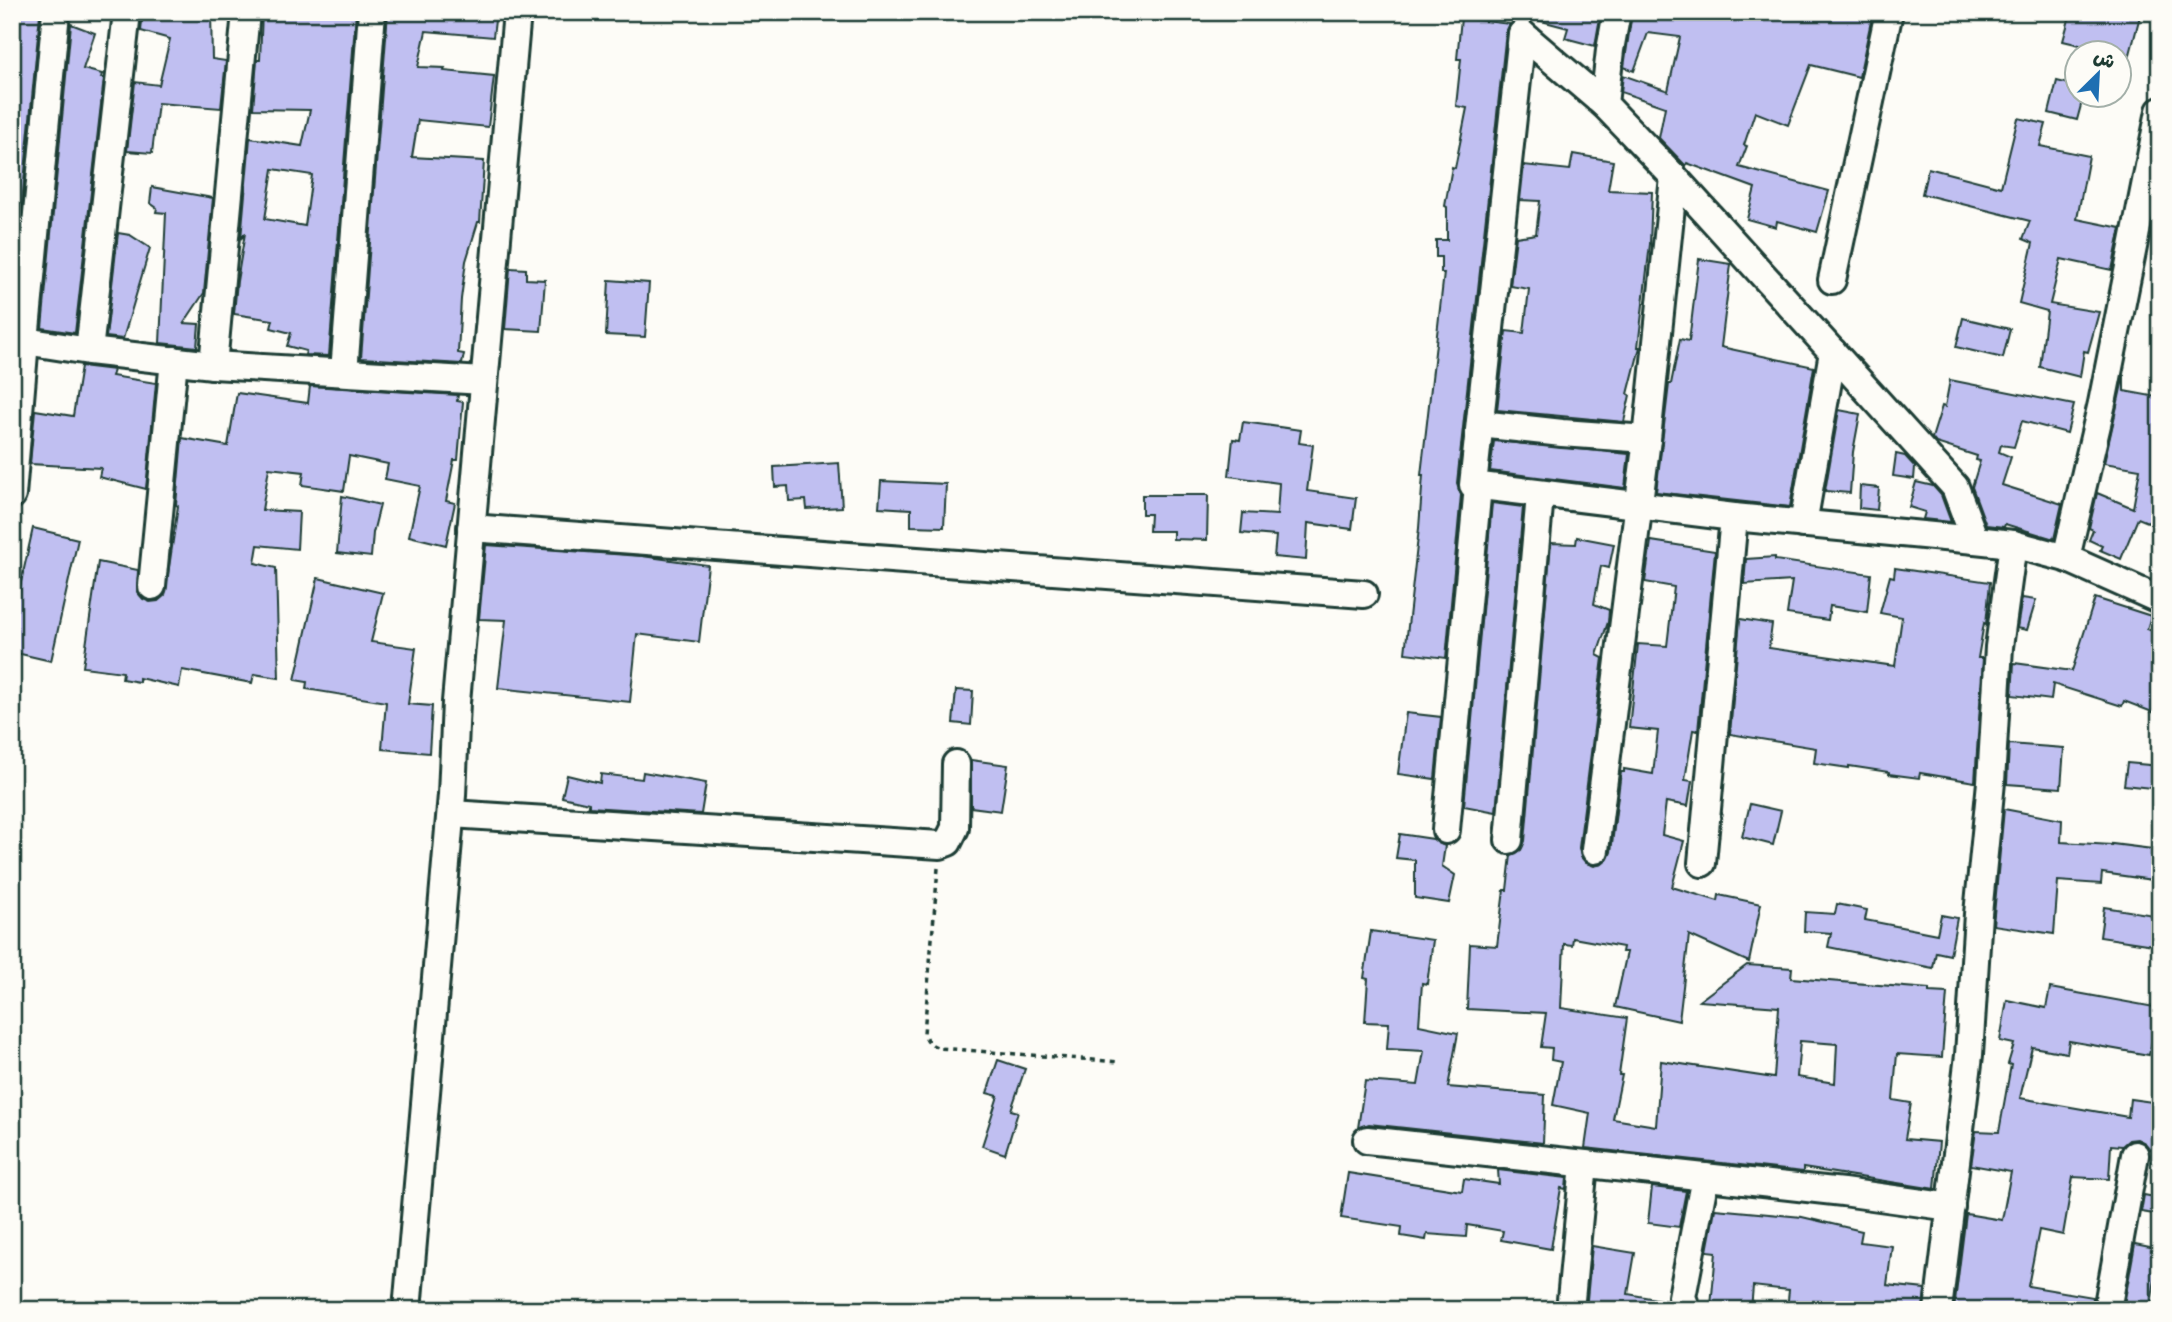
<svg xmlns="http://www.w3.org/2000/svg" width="2172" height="1322" font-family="Mynerve,'Playpen Sans Arabic',sans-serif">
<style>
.building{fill:#c0bff1;stroke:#1f3d34;stroke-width:2;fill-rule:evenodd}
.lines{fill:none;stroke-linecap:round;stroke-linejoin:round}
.minor-casing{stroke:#1f3d34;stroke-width:32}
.path{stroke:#1f3d34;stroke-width:3.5;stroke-dasharray:5 5;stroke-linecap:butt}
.minor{stroke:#fdfcf7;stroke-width:26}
</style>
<rect width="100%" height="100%" fill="#fdfcf7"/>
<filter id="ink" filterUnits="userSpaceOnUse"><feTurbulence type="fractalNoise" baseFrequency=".0143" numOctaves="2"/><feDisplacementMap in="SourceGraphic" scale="14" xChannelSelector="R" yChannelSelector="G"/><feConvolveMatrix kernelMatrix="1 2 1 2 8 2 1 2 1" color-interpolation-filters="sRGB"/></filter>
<g filter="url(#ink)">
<g class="building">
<path d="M12,12l28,2 -28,294z"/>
<path d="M143,12h68l1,47 14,2 -5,47 -63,-5 -6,50 -25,-2 8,-69 24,3 11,-46 -29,-8z"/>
<path d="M262,12h94l-27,344 -24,-1 1,-4 -19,-5 4,-13 -20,-5 2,-8 -39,-6 3,-33 8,-48 -4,6 9,-101 52,8 8,-36 -57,-1 4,-49h3zM273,169l39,6 -7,51 -40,-7z"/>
<path d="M388,12h108l-3,25 -67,-6 -8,36 27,1 -1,3 50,5 -6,51 -70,-7 -6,37 72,4 -4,61h-2l-12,39 -5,38 -3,54 6,1 -2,10 -101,-6z"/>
<path d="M1531,12h70l-6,34 -30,-8 3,-10 -38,-10z"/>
<path d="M1632,12h241l-14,65 -48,-12 -23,60 -33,-13 -11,33 3,1 -8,21 90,24 -12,41 -40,-11 -1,6 -29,-8 8,-31 -68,-25 -1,3 -27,-28 6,-31 -44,-15 2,-17 45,16 12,-54 -32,-4 -14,38 -10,-4z"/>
<path d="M2071,12h70l-12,46 -10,-3v-3h-10l-46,-11z"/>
<path d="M1461,18l49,6 -4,8 -49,451 4,12 -15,163 -41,-5 14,-125 4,-53h-2l23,-202h-3v-16h-5v-17h11v-33l-2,-1 7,-39 3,1 12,-60 -11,-2 5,-47h-4z"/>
<path d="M71,24l24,9 -12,36 19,5 -1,4h3l-29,255 -33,-5z"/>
<path d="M2057,81l20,5v8h7l-7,26 -28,-7z"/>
<path d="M2018,118l28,6 -6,22 49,10 -12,63 44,9 -9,42 -51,-11 -11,45 49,8 -11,40 -4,-1 -4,26 -40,-10 7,-56 -28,-8 14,-60 -10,-4 7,-18 -108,-27 6,-26 73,19z"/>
<path d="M1573,154l40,7 -5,29 44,2 -2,52 -12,103h2l-12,47 2,1 -6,27 -127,-12 9,-79 18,2 5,-44 -19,-3 6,-49 20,-3 4,-33 -20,-1 4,-35 46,5z"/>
<path d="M152,187l61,11 -9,95 -20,30 15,1 -2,23 -37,-4 6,-130 -10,-1 1,-4 -7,-5z"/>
<path d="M118,233l12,2 20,13 -27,91 -17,-2z"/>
<path d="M1699,259l32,5 -10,83 93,20 -24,140 -134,-15 13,-108h2l9,-45 9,2z"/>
<path d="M510,268l16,1v10l19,1 -4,51 -36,-2z"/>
<path d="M609,280l40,3 -4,54 -39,-2z"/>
<path d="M1963,318l47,11 -7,29 -47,-11z"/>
<path d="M81,366l33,4 -2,6 44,7 -10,106 -47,-12 2,-9 -71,-4 5,-54 38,6z"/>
<path d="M2124,375v16l33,6 -1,9 4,1v120l-22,-9 -17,41 -21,-9 2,-4 -13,-6 4,-10 -4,-2 8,-35 36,15 7,-39 -36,-6z"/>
<path d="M1950,380l124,25 -7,28 -45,-12 -8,26 -13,-2 -2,7 12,5 -9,28 60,19 -8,35 -49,-15 -1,3 -18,-2 -14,-38 8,-26 -4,-1 1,-4 -41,-13 -4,-5 10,-32 3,1z"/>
<path d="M310,386l148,9 -1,6 6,1 -5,58h-4l-8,41 9,2 -9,42 -37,-9 11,-50 -35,-7 3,-15 -39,-8 -5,35 -42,-6 2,-13 -35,-4 -7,42 37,2 -2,37 -39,-4 -3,18 21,5 3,110 -25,-4 -2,9 -70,-13 -3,17 -40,-9v4l-17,-3 1,-7 -40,-5 15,-105 40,8 -1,22 6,7 7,3 8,-1 7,-6 13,-89 -2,-1 6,-67 46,8 9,-53 71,10z"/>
<path d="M1839,410l21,4 -7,38 -3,41 -25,-2z"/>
<path d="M1243,422l58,8 -2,13 14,2 -6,46 49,7 -4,31 -44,-6 -2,37 -32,-3 2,-21 -35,-3 2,-20 34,2 2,-32 -50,-7 4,-37 7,1z"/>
<path d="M1494,441l135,13 -4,34 -135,-17z"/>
<path d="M1896,454l9,2 10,11 -1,12 -21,-3z"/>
<path d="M839,463l3,44 -35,2 -1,-9 -17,1 -1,-15 -13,1 -1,-20z"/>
<path d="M881,481l65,3 -2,43 -33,-1v-17l-32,-2z"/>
<path d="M1916,482l17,4 8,9 10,27 -28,-3 2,-7 -16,-5z"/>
<path d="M1860,486l19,2 -2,22 -18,-2z"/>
<path d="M1142,495h66l-1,45 -34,-1v-8h-24l1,-17h-8z"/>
<path d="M342,496l38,9 -7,28 -2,24 -34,-4z"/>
<path d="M1492,503l31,4 -27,305 -32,-6z"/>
<path d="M33,528l45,11 -27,122 -39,-9v-29z"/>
<path d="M1577,537l37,7 -5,24 -8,-2 -7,38 15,6 -1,12 -11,33 6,3 -24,190 2,9 5,6 8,3 8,-2 6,-5 3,-7 10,-80h3v-3l29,5 5,-43 -29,-3 9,-84 29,2 7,-59 -29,-5 6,-41 64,10 -17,180 -5,-1 -8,50 7,1 -4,25 -22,-4 -4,33 22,6 -12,46 46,14 1,-6 42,9 -12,58 -60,-27 -10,86 -64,-14 12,-55h-5l1,-5 -50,-9 -1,7 -8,-1 -3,64 66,10 -8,57h3l-9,44 43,7 5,-65 113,17 5,-71 -80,-6 48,-36 45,3 -1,10 138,11v3l18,1 -5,64 -45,-3 -4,46 18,3 -6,36 34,3 -4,47 -132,-21v4l-218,-24 5,-35 -37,-8 8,-43 -10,-2 1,-12 -11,-1 5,-34 -79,-4 3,-65 27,2 7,-56h3l4,-35 10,-5 4,-9 26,-298 25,1zM1800,1041l37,3 -2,39 -38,-6z"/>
<path d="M486,545l156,11 66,9 -9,77 -62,-8 -7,68 -132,-14 8,-68 -27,-1z"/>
<path d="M1775,557v3l96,14 -4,38 -37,-6 -2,14 -41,-6 5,-33 -48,3 2,-25z"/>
<path d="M1895,568l95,14 -4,42 -2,-1 -6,35h5l-8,124 -55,-9 -1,5 -30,-4v-2l-40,-6v2l-35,-5 2,-15 -86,-14 10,-115 32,5 -3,24 126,18 7,-49 -22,-4 10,-37 4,1z"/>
<path d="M318,578l65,15 -12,49 45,6 -8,56 24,2 -3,47 -47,-4 4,-47 -80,-13 1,-7 -12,-2z"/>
<path d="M2022,598l14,2 -9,30 -10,-2z"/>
<path d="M2095,598l56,18 -4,13 13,5v81l-36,-14 -2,5 -69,-22 -2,16 -39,-5 2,-32 58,8z"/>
<path d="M956,690l17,1 -2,34 -18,-2z"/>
<path d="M1406,713l35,4 -6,62 -37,-5z"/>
<path d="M2009,744l55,4 -3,40 -54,-4z"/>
<path d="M971,760l37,5 -7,46 -30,-4z"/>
<path d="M2127,763l33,3v23l-36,-4z"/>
<path d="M643,772l63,11 -5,31 -112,-7v-4l-27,-6 5,-22 33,8 1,-9 41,5z"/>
<path d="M1750,804l31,7 -8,34 -31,-8z"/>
<path d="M2004,809l58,11 -1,22 51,3v-1l48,6v31l-58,-8 -1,11 -43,-3 -4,53 -61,-9z"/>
<path d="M1400,834l33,5 5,4 7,3 -3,20 13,9 -6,28 -34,-5v-38l-19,-2z"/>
<path d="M1837,904l30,6 -2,10 72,14 4,-19 16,3 -7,37 -14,-3 -3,16 -105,-21 3,-14 -27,-2 1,-19 30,2z"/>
<path d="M2104,907l56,9v30l-60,-9z"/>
<path d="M1371,931l62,9 -6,44 -5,-1 -3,42 39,8 -10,54 97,8 -2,48 -174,-19 -11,4 7,-47 53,4 6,-34 -37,-2 2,-26 -24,-1 3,-43 -4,-1z"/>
<path d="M2050,988l110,20v31l-7,-2 -4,18 -80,-14 -2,12 -35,-6 -12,51 108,19 2,-18 30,4 -5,47 -5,-1 -5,-6 -8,-4 -8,1 -7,6 -11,-1 -2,34 -36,-2 -10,58 -24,-5 -11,56 65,11 -1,13h-138l12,-96 36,6 9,-48 -40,-7 5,-34 23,1 12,-67 -3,-1 6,-20 -14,-3 7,-41 39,8z"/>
<path d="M998,1060l27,9 -14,41 7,2 -13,42 -23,-8 16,-50 -11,-3z"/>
<path d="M1498,1170l69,8 -1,11 -5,-1 -10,61 -50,-9 2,-9 -36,-6 -1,12 -39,-3 -1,6 -25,-4 1,-9 -61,-9 7,-45 114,18 2,-12 35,5z"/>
<path d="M1652,1187l34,4 -7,36 -31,-4z"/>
<path d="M2144,1195l16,3v17l-19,-3z"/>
<path d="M1715,1209l87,8 60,14 -2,11 32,4 -5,39 38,4 -2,21h-136l2,-20 -36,-4 -2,24 -40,-4 5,-54 -9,-1z"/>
<path d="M2135,1244l25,5 -10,61h-27z"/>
<path d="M1592,1246l43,7 -7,41 39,7v9h-81z"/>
</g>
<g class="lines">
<g class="minor-casing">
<g id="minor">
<path d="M1617,12l-7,38 -6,54 70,73 281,310 20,53 38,4 53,14 94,42"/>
<path d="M1522,34l-49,451 261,32 241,23"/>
<path d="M1522,34l82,70"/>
<path d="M1832,280l57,-268"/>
<path d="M12,339l77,12 124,14 271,16"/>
<path d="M89,351l38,-339"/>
<path d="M213,365l33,-353"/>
<path d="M344,372l28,-360"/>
<path d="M1480,424l82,9 85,6"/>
<path d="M12,495l13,-154 31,-329"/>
<path d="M1803,524l30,-172"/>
<path d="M471,528l893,66"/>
<path d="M2066,558l36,-155 58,-292"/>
<path d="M152,586l22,-226"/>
<path d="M451,814l489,31 8,-3 7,-14 1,-64"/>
<path d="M1446,830l32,-344"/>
<path d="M1509,840l31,-345"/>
<path d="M1595,850l52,-411 27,-262"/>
<path d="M1702,863l32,-346"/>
<path d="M1367,1140l476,52 108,15"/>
<path d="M407,1310l45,-515 4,-93 61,-690"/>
<path d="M1570,1310l14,-146"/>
<path d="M1687,1310l-5,-13 23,-120"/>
<path d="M1938,1310l31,-255 9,-141 13,-132 8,-135 14,-103"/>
<path d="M2107,1310l28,-155"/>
</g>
</g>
<path class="path" d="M938,868l-14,165c3,9 7,12 15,15l181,14"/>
<use href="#minor" class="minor"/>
</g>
</g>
<rect width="2172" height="1322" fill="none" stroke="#fdfcf7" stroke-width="42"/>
<rect x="21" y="21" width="2130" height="1280" fill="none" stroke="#1f3d34" stroke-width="2.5" filter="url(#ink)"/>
<g transform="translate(2098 74) rotate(24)"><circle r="33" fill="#fdfcf7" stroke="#a4b0a9" stroke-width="2"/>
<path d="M0-5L12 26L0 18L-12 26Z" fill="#1f6fb2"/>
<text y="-10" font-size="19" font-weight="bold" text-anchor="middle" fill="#1f3d34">ش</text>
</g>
</svg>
